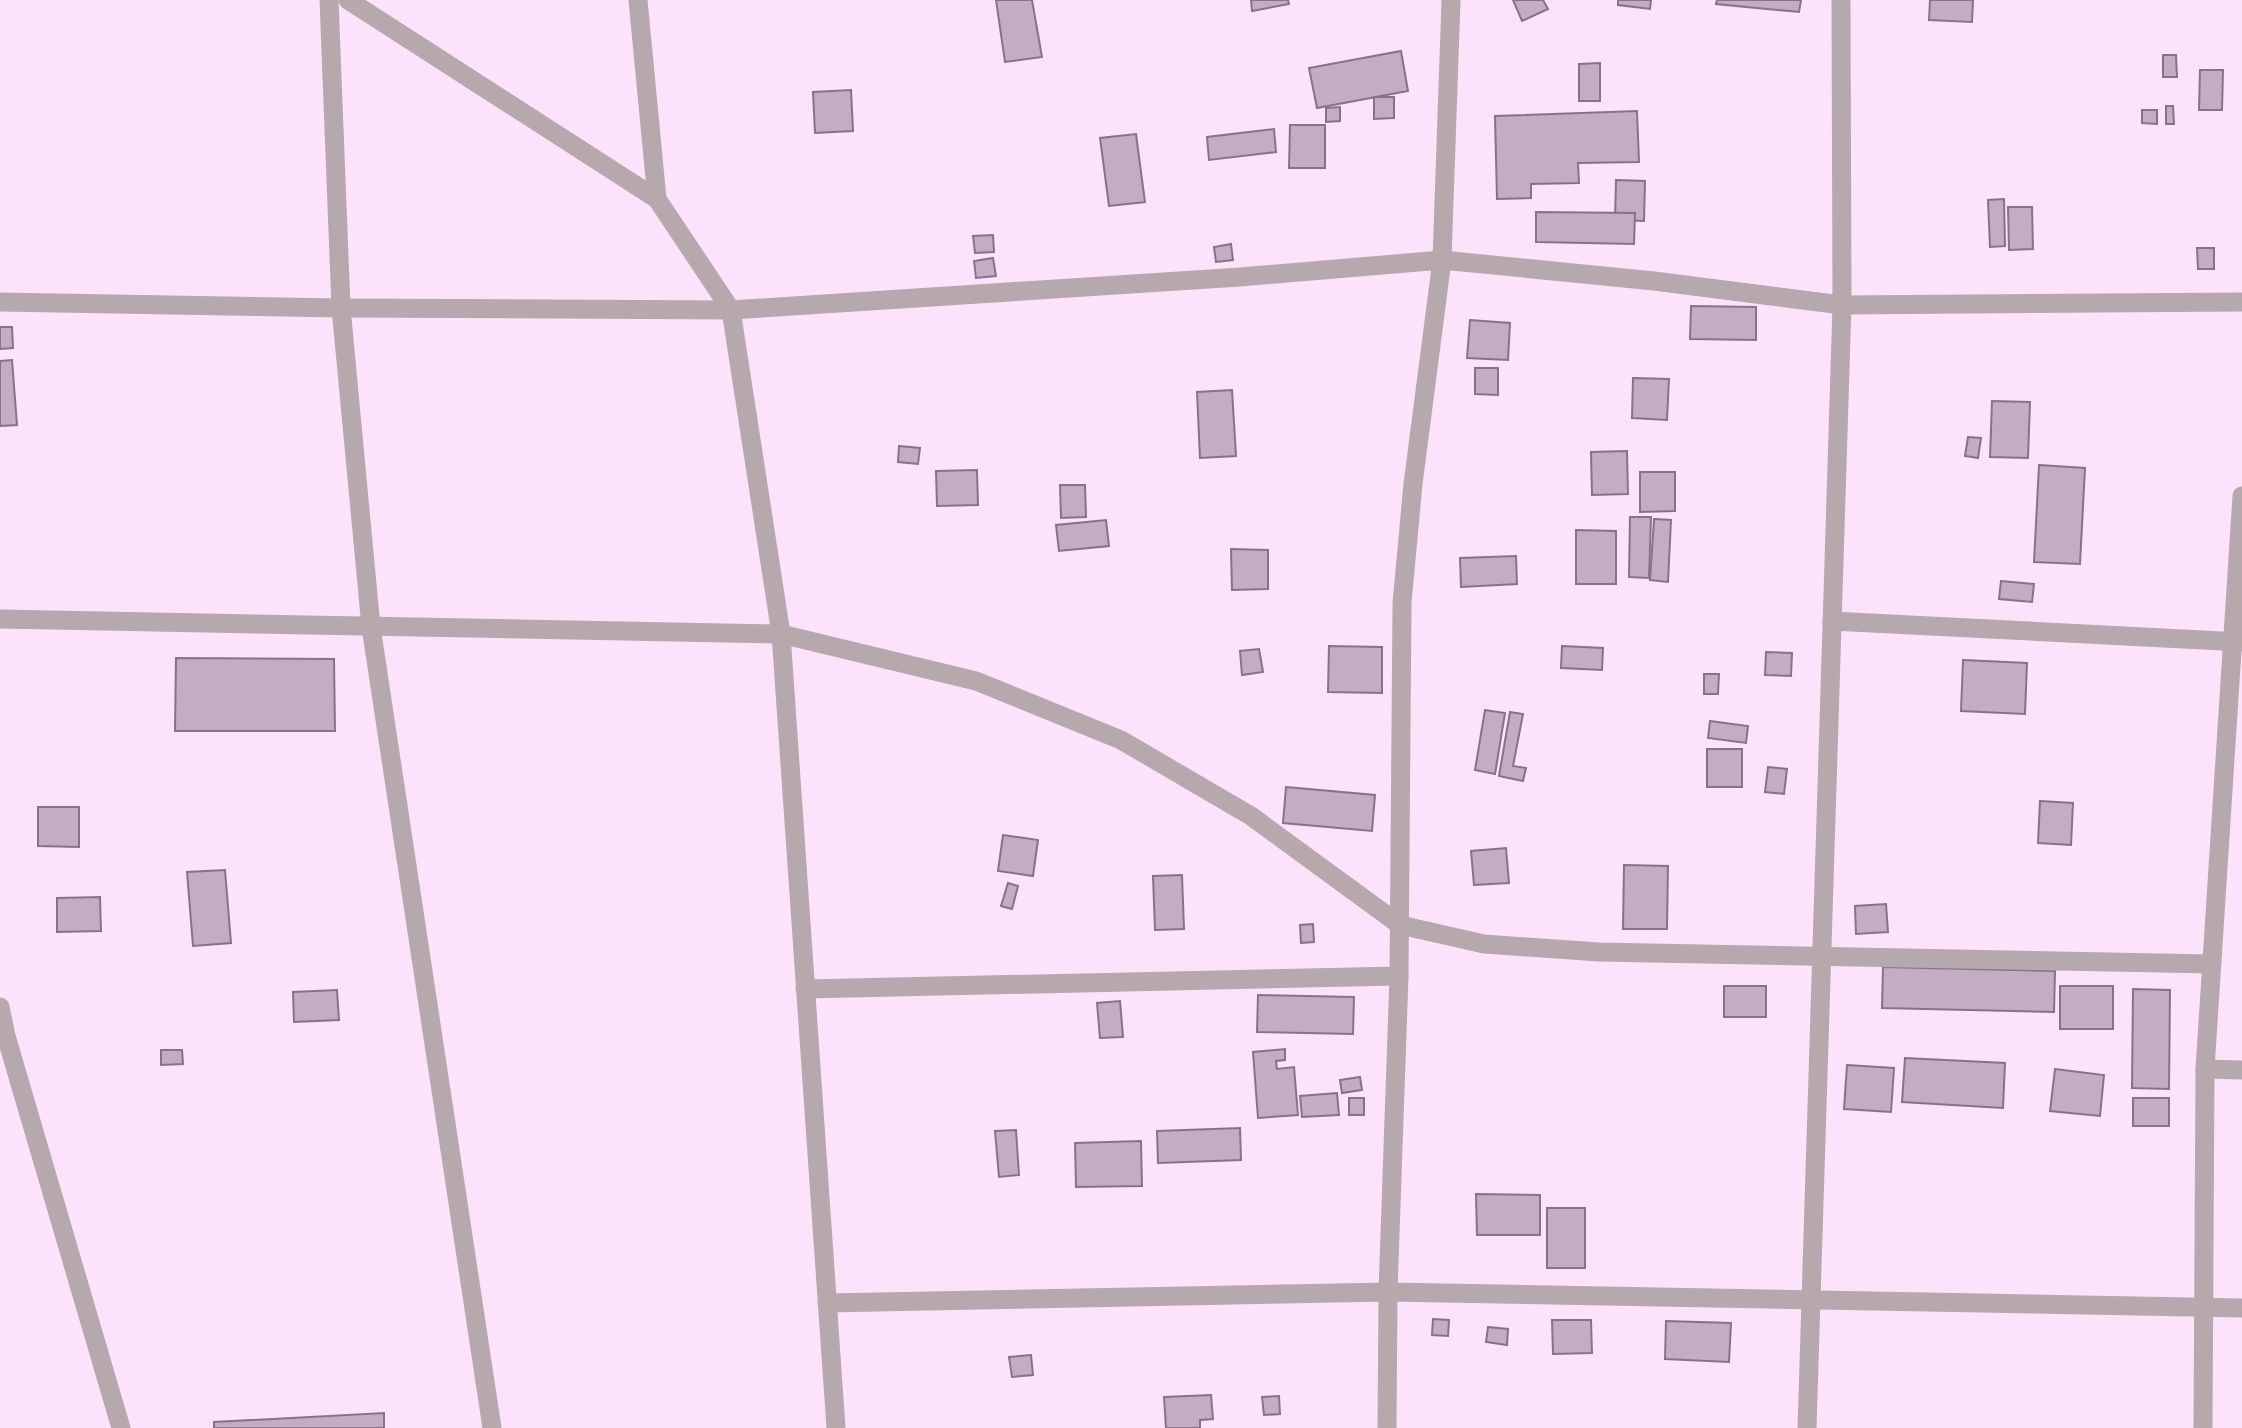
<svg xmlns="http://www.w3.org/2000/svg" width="2242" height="1428" font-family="Lato,sans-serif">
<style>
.building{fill:#c4acc3;stroke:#897288;stroke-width:2}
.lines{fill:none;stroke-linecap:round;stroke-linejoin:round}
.minor{stroke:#b7a8ad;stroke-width:19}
</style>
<rect width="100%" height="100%" fill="#fce3fb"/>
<g class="building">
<path d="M996,0h36l10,57 -37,5z"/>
<path d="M1251,0h37l1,4 -37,7z"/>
<path d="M1513,0h30l5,9 -26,12z"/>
<path d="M1618,0h33l-1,9 -32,-4z"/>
<path d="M1717,0h84l-2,12 -83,-8z"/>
<path d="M1930,0h43l-1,22 -43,-2z"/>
<path d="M1401,51l7,40 -91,17 -8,-40z"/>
<path d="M2163,55h13l1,22h-14z"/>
<path d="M1600,63v38h-21v-37z"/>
<path d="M2200,70h23l-1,40h-23z"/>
<path d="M851,90l2,41 -38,2 -2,-41z"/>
<path d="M1374,97h20v21l-20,1z"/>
<path d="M2166,106h7l1,18h-8z"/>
<path d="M1340,107v14l-14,1v-14z"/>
<path d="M2142,110h15v14l-15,-1z"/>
<path d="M1637,111l2,51 -61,1 1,20 -48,1v14l-34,1 -2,-83z"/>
<path d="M1290,125h35v43h-36z"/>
<path d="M1274,129l2,23 -67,8 -2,-23z"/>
<path d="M1136,134l9,68 -36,4 -9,-68z"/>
<path d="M1616,180l29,1 -1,40 -29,-1z"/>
<path d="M2004,199l1,47 -15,1 -2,-47z"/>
<path d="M2008,207h24l1,42 -24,1z"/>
<path d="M1536,212l99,1 -1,31 -98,-2z"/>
<path d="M993,235l1,17 -19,1 -2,-17z"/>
<path d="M1231,244l2,16 -17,2 -2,-15z"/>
<path d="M2197,248h17v21h-16z"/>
<path d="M993,258l3,18 -20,2 -2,-17z"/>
<path d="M1691,306l65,1v33l-66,-1z"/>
<path d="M1470,320l40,3 -2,37 -41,-2z"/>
<path d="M0,327h12l1,21 -13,1z"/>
<path d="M12,360l5,65 -17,1v-65z"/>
<path d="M1475,368h23v27l-23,-1z"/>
<path d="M1633,378l36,1 -2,41 -35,-2z"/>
<path d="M1232,390l4,66 -36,2 -3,-66z"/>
<path d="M1992,401l38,1 -2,56 -38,-1z"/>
<path d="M1968,437l13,1 -3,20 -13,-2z"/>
<path d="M899,446l21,2 -2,16 -20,-2z"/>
<path d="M1627,451l1,43 -36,1 -1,-43z"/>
<path d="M2039,465l46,3 -5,96 -46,-2z"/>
<path d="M977,470l1,35 -41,1 -1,-35z"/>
<path d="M1640,472h35v39l-35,1z"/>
<path d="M1060,485h25l1,32 -25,1z"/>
<path d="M1630,517h21l-2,61 -20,-1z"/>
<path d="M1654,519l17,1 -3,62 -18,-2z"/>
<path d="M1106,520l3,26 -50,5 -3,-26z"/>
<path d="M1576,530l40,1v53h-40z"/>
<path d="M1231,549l37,1v39l-36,1z"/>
<path d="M1516,556l1,28 -56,3 -1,-29z"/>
<path d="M2001,581l33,3 -2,18 -33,-3z"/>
<path d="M1329,646l53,1v46l-54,-1z"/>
<path d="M1562,646l41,2 -1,22 -41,-2z"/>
<path d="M1259,649l4,23 -21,3 -2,-24z"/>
<path d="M1766,652l26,1 -1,23 -26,-1z"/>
<path d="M176,658l158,1 1,72h-160z"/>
<path d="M1963,660l64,3 -2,51 -64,-3z"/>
<path d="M1704,674h15l-1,20h-14z"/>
<path d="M1485,710l20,3 -10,61 -20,-4z"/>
<path d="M1510,712l13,2 -10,52 13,2 -3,13 -24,-5z"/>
<path d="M1710,721l38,5 -2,17 -38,-5z"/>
<rect x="1707" y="749" width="35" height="38"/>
<path d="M1768,767l19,2 -3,25 -19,-2z"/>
<path d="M1286,787l89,8 -3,36 -89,-8z"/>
<path d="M2040,801l33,2 -2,42 -33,-2z"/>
<path d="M38,807h41v40l-41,-1z"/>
<path d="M1003,835l35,5 -5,36 -35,-5z"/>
<path d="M1506,848l3,35 -35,2 -3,-34z"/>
<path d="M1624,865l44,1 -1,63h-44z"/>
<path d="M225,870l6,73 -38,3 -6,-74z"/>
<path d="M1182,875l2,54 -29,1 -2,-54z"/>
<path d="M1008,883l10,3 -6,23 -11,-3z"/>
<path d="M100,897l1,34 -44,1v-34z"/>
<path d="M1886,904l2,28 -32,2 -1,-28z"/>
<path d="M1313,924l1,18 -13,1 -1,-18z"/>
<path d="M1883,967l172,4 -1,41 -172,-4z"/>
<rect x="1724" y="986" width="42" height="31"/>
<rect x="2060" y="986" width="53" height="43"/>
<path d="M2133,989l37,1 -1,99 -37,-1z"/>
<path d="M337,990l2,30 -45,2 -1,-30z"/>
<path d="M1258,995l96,2 -1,37 -96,-2z"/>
<path d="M1120,1001l3,36 -23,1 -3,-35z"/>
<path d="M1285,1049v11l-9,1 1,8 17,-2 4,48 -40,3 -5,-66z"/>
<path d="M161,1050h21l1,14 -22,1z"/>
<path d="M1905,1058l100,5 -2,45 -101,-6z"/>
<path d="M1847,1065l47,3 -3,44 -47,-3z"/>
<path d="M2055,1069l49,6 -4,41 -50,-5z"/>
<path d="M1360,1077l2,13 -20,3 -2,-13z"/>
<path d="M1337,1093l2,22 -37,2 -2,-21z"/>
<rect x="1349" y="1098" width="15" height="17"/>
<rect x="2133" y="1098" width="36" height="28"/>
<path d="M1240,1128l1,32 -83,3 -1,-32z"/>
<path d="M1016,1130l3,45 -20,2 -4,-46z"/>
<path d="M1141,1141l1,45 -66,1 -1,-44z"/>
<path d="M1476,1194l64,1v40h-63z"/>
<rect x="1547" y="1208" width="38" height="60"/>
<path d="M1433,1319l16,1 -1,16 -16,-1z"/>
<path d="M1552,1320h39l1,33 -39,1z"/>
<path d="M1666,1321l65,2 -2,39 -64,-3z"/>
<path d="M1488,1327l20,2 -1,16 -21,-3z"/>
<path d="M1031,1355l2,20 -21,2 -3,-20z"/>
<path d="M1211,1395l2,24 -13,1v8h-34l-2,-31z"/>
<path d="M1279,1396l1,18 -16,1 -2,-18z"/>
<path d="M384,1413v15h-170v-6z"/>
</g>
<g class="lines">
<g class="minor">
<path d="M329,0l12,308 30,319 121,801"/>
<path d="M348,0l309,199 74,111 50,324 55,794"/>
<path d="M638,0l19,199"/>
<path d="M0,302l341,6 390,2 509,-33 202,-17 212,21 188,24 400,-3"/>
<path d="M0,619l781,15 195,47 145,59 130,76 149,109 84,19 115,8 613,12"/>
<path d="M1832,621l410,21"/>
<path d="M805,989l594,-13"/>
<path d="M0,1007l6,29 115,392"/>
<path d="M2205,1069l37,1"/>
<path d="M827,1303l561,-11 854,16"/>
<path d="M1387,1428l1,-136 11,-316 3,-373 11,-119 29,-224 9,-260"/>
<path d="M1807,1428l35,-1123 -1,-305"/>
<path d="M2203,1428l2,-359 37,-573"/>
</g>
</g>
</svg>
